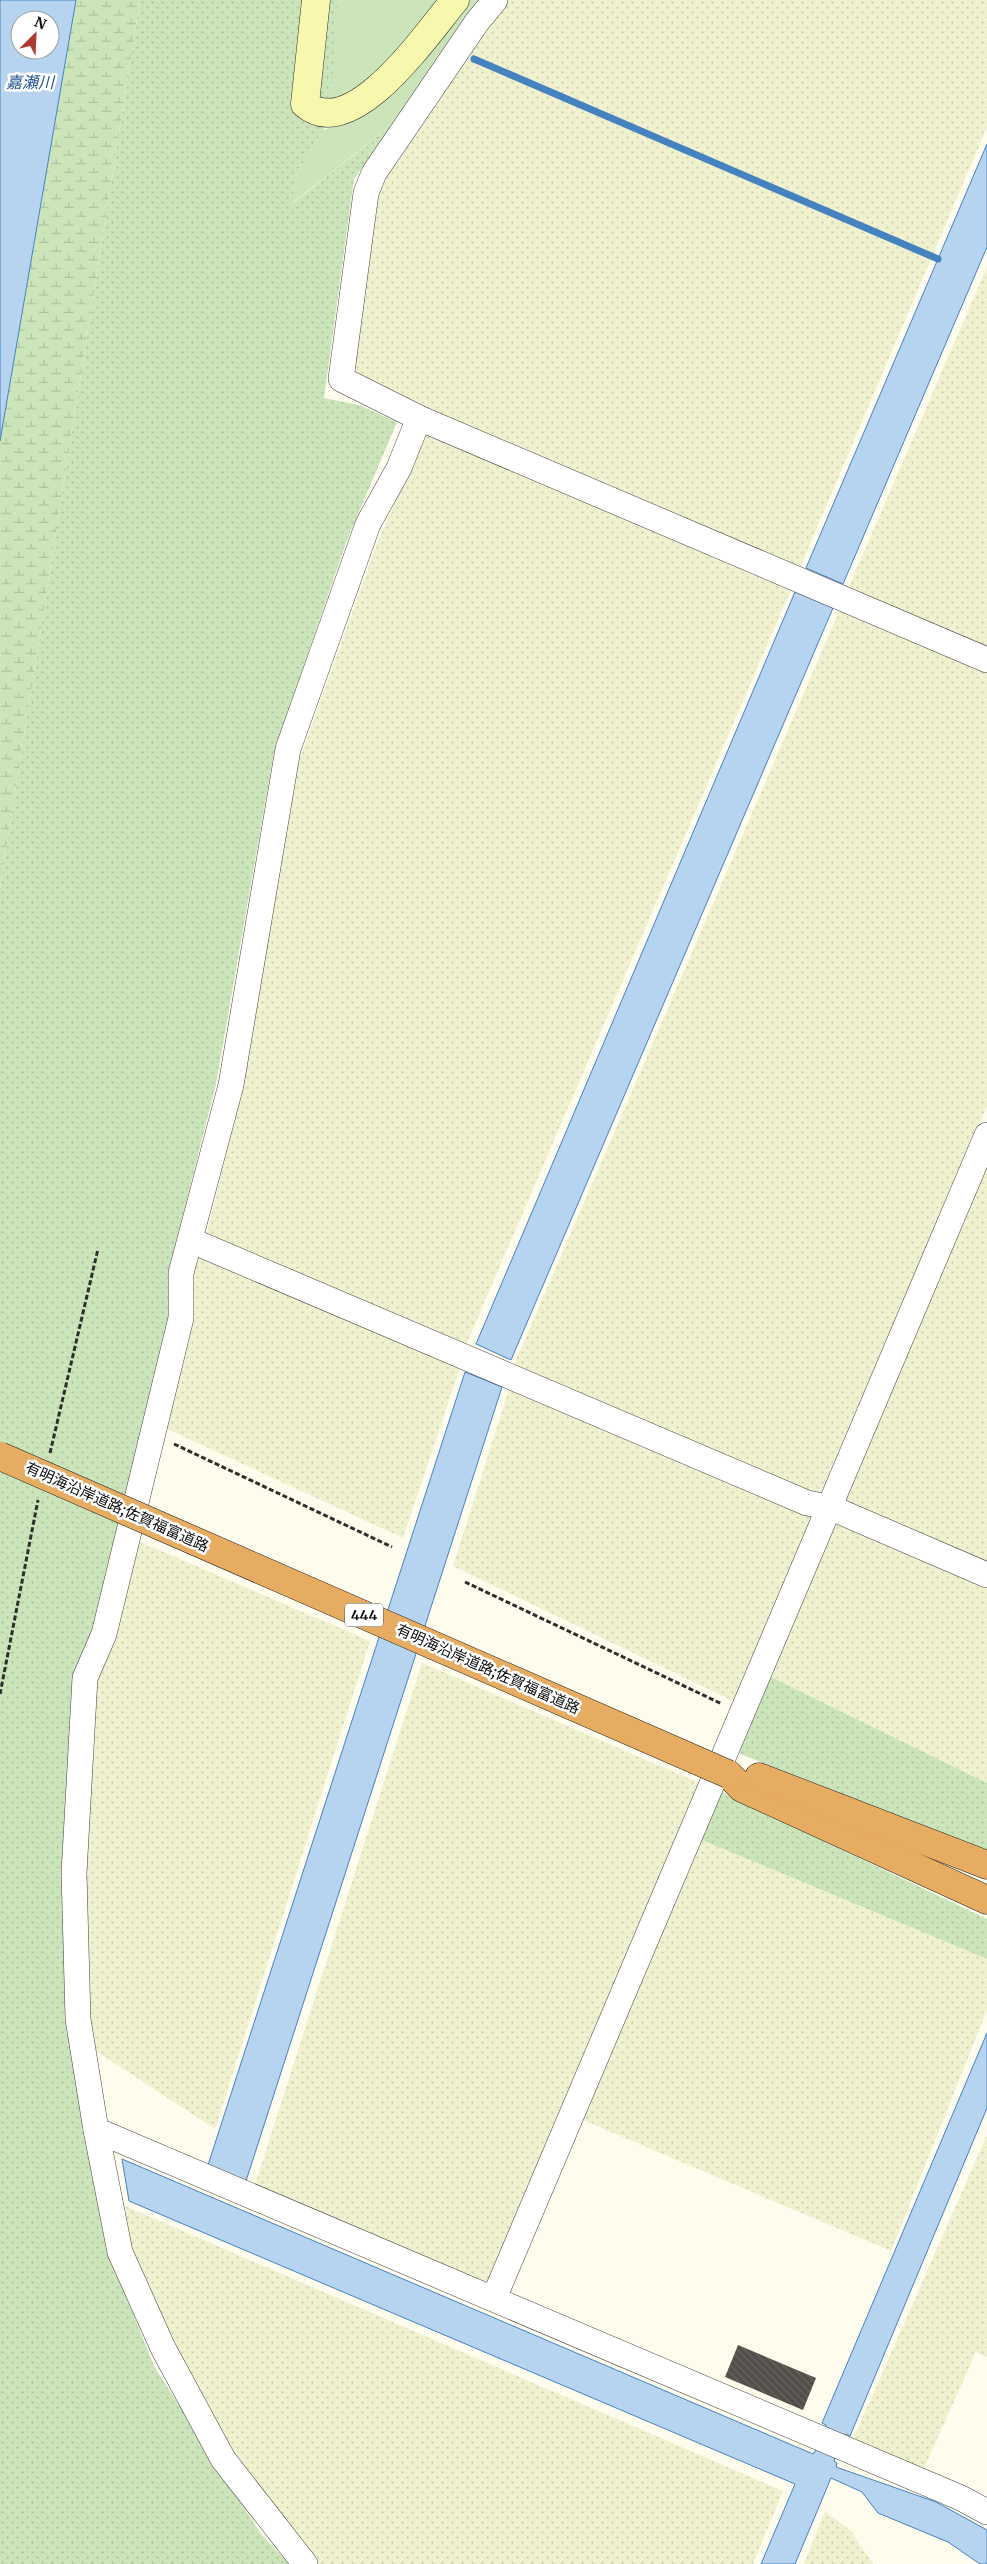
<svg xmlns="http://www.w3.org/2000/svg" width="987" height="2564" font-family="Merriweather,'Noto Sans JP',serif">
<style>
.farmland{fill:url(#farmland-dots)}
.grass{fill:url(#grass-dots)}
.wetland{fill:url(#wetland-marsh)}
.park{fill:#cce4ba}
.water{fill:#b6d4f0;stroke:#4482c0;fill-rule:evenodd}
.lines{fill:none;stroke-linecap:round;stroke-linejoin:round}
.stream{stroke:#4482c0;stroke-width:7}
.building{fill:url(#building-back-hatch)}
.street-casing{stroke:#3f3f3f;stroke-width:26}
.secondary-casing{stroke:#2e2e2e;stroke-width:29}
.highway-casing{stroke:#1d1d1d;stroke-width:29}
.path{stroke:#2e2e2e;stroke-width:3;stroke-dasharray:5 2.5;stroke-linecap:butt}
.street{stroke:#fff;stroke-width:25}
.secondary{stroke:#f7f7ae;stroke-width:28}
.highway{stroke:#e6ac62;stroke-width:28}
.highway-bridge-casing{stroke:#1d1d1d;stroke-width:29;stroke-linecap:butt}
.highway-bridge{stroke:#e6ac62;stroke-width:28}
.labels{text-anchor:middle;stroke-width:5;stroke-linejoin:round;paint-order:stroke}
.shield{fill:#fff;stroke:#555;stroke-width:1}
.shield-label{font-size:14px;font-weight:bold;fill:#0c0c0c}
.street-label{font-size:15px;fill:#0c0c0c;stroke:#fff}
.water-label{font-size:16px;font-style:italic;fill:#225591;stroke:#fff}
</style>
<defs>
<pattern id="farmland-dots" width="8" height="8" patternUnits="userSpaceOnUse" patternTransform="scale(1.25)"><rect width="8" height="8" fill="#f0f1cf"/><path d="M2 2h.1M6 6h.1" fill="none" stroke="#cdcdb1" stroke-width="1.8" stroke-linecap="round"/></pattern>
<pattern id="grass-dots" width="8" height="8" patternUnits="userSpaceOnUse" patternTransform="scale(1.25)"><rect width="8" height="8" fill="#cce4ba"/><path d="M2 2h.1M6 6h.1" fill="none" stroke="#aec29f" stroke-width="1.8" stroke-linecap="round"/></pattern>
<pattern id="wetland-marsh" width="20" height="14" patternUnits="userSpaceOnUse" patternTransform="scale(1.25)"><rect width="20" height="14" fill="#cce4ba"/><path d="M1 5h8M5 5V1M11 12h8M15 12V8" fill="none" stroke="#aec29f"/></pattern>
<pattern id="building-back-hatch" width="6" height="6" patternUnits="userSpaceOnUse" patternTransform="scale(1.25)"><rect width="6" height="6" fill="#544e4a"/><path d="M-1 5l2 2M0 0l6 6M5-1l2 2" fill="none" stroke="#686360"/></pattern>
</defs>
<rect width="100%" height="100%" fill="#fdfced"/>
<g class="farmland">
<path d="M504,0h483v127l-188,443 -446,-195 24,-191z"/>
<path d="M987,267v382l-139,-60z"/>
<path d="M424,429l368,158 -326,758 -259,-112 38,-156 49,-302 85,-237 29,-63z"/>
<path d="M841,607l146,63v436l-168,390 -305,-131z"/>
<path d="M987,1167v400l-145,-62z"/>
<path d="M197,1254l264,111 -58,173 -238,-110 26,-152z"/>
<path d="M510,1386l305,128 -78,189 -284,-137z"/>
<path d="M834,1523l153,66v194l-218,-107z"/>
<path d="M138,1541l232,100 -155,488 -122,-80 -13,-172 11,-196z"/>
<path d="M422,1663l280,121 -214,506 -234,-102z"/>
<path d="M697,1838l290,121v51l-96,241 -313,-133z"/>
<path d="M987,2135v222l-11,-5 -55,123 -69,-33z"/>
<path d="M125,2206l658,285 -30,73h-436l-83,-106 -59,-111 -43,-96z"/>
<path d="M825,2511l26,20 22,33h-69z"/>
</g>
<g class="grass">
<path d="M140,0h305l-114,99 -7,31 -27,43 -5,31 103,-82 -41,57 -30,219 35,7 38,17 -50,118 -73,212 -58,332 -48,190 5,40 -74,311 -36,241 45,385 46,115 107,168 28,30h-289v-1676z"/>
<path d="M769,1676l218,107v68l-249,-98z"/>
<path d="M717,1790l270,129v40l-290,-121z"/>
</g>
<path class="wetland" d="M76,0h64l-140,888v-447z"/>
<g class="park">
<path d="M338,0h107l-67,71 -36,28 -11,-1z"/>
<path d="M468,0h18l-91,122 -104,82 6,-31 27,-43 41,-19z"/>
</g>
<g class="water">
<path d="M0,0h76l-76,441zM20,20h30v30h-30z"/>
<path d="M987,144v103l-144,337 -37,-16z"/>
<path d="M795,592l38,16 -322,752 -35,-16z"/>
<path d="M465,1372l37,15 -256,794 -38,-16z"/>
<path d="M987,2033v75l-137,328 -4,-2 -2,5 -20,-9 2,-5 -4,-2z"/>
<path d="M122,2159l691,295 4,-6 19,8 -2,5 3,2 -1,4 100,35 51,28v34h-7l-32,-22 -70,-29 -16,-21 -31,-14 -36,86h-34l34,-80 -666,-283z"/>
</g>
<g class="lines">
<path class="stream" d="M474,59l464,200"/>
</g>
<path class="building" d="M738,2345l78,33 -13,32 -78,-33z"/>
<g class="lines">
<g class="street-casing">
<g id="street">
<path d="M495,0l-18,22 -103,151 -8,20 -25,186 78,39 568,242"/>
<path d="M190,1240l617,263 22,4 158,68"/>
<path d="M96,2130l865,368 26,14"/>
<path d="M494,2298l493,-1163"/>
<path d="M305,2564l-82,-105 -60,-111 -43,-96 -24,-122 -18,-111 -4,-146 11,-195 19,-44 77,-316v-45l50,-188 57,-336 80,-225 31,-56 20,-50"/>
</g>
</g>
<g class="secondary-casing">
<path id="secondary" d="M316,0l-11,104c47,41 123,-72 150,-104"/>
</g>
<g class="highway-casing">
<g id="highway">
<path d="M728,1774l14,14 245,112"/>
<path d="M759,1777l228,88"/>
</g>
</g>
<g class="path">
<path d="M174,1444l218,103"/>
<path d="M50,1453l48,-204"/>
<path d="M465,1582l257,122"/>
<path d="M0,1694l38,-194"/>
</g>
<use href="#street" class="street"/>
<use href="#secondary" class="secondary"/>
<use href="#highway" class="highway"/>
<g class="highway-bridge-casing">
<path id="highway-bridge" d="M0,1456l728,318"/>
</g>
<use href="#highway-bridge" class="highway-bridge"/>
</g>
<g class="labels">
<rect class="shield" x="345" y="1603.5" width="38" height="23" rx="4"/>
<g class="shield-label">
<text x="364" y="1620">444</text>
</g>
<g class="street-label">
<text transform="translate(117 1507) rotate(24)" y="5">有明海沿岸道路;佐賀福富道路</text>
<text transform="translate(488 1669) rotate(24)" y="5">有明海沿岸道路;佐賀福富道路</text>
</g>
<g class="water-label">
<text x="30" y="88">嘉瀬川</text>
</g>
</g>
<g transform="translate(35 35) rotate(24)"><circle r="24" fill="#ffffff" stroke="#9e9e9e"/>
<path d="M0-4L9 19L0 12L-9 19Z" fill="#ae3832"/>
<text y="-8" font-size="14" font-weight="bold" text-anchor="middle" fill="#0c0c0c">N</text>
</g>
</svg>
